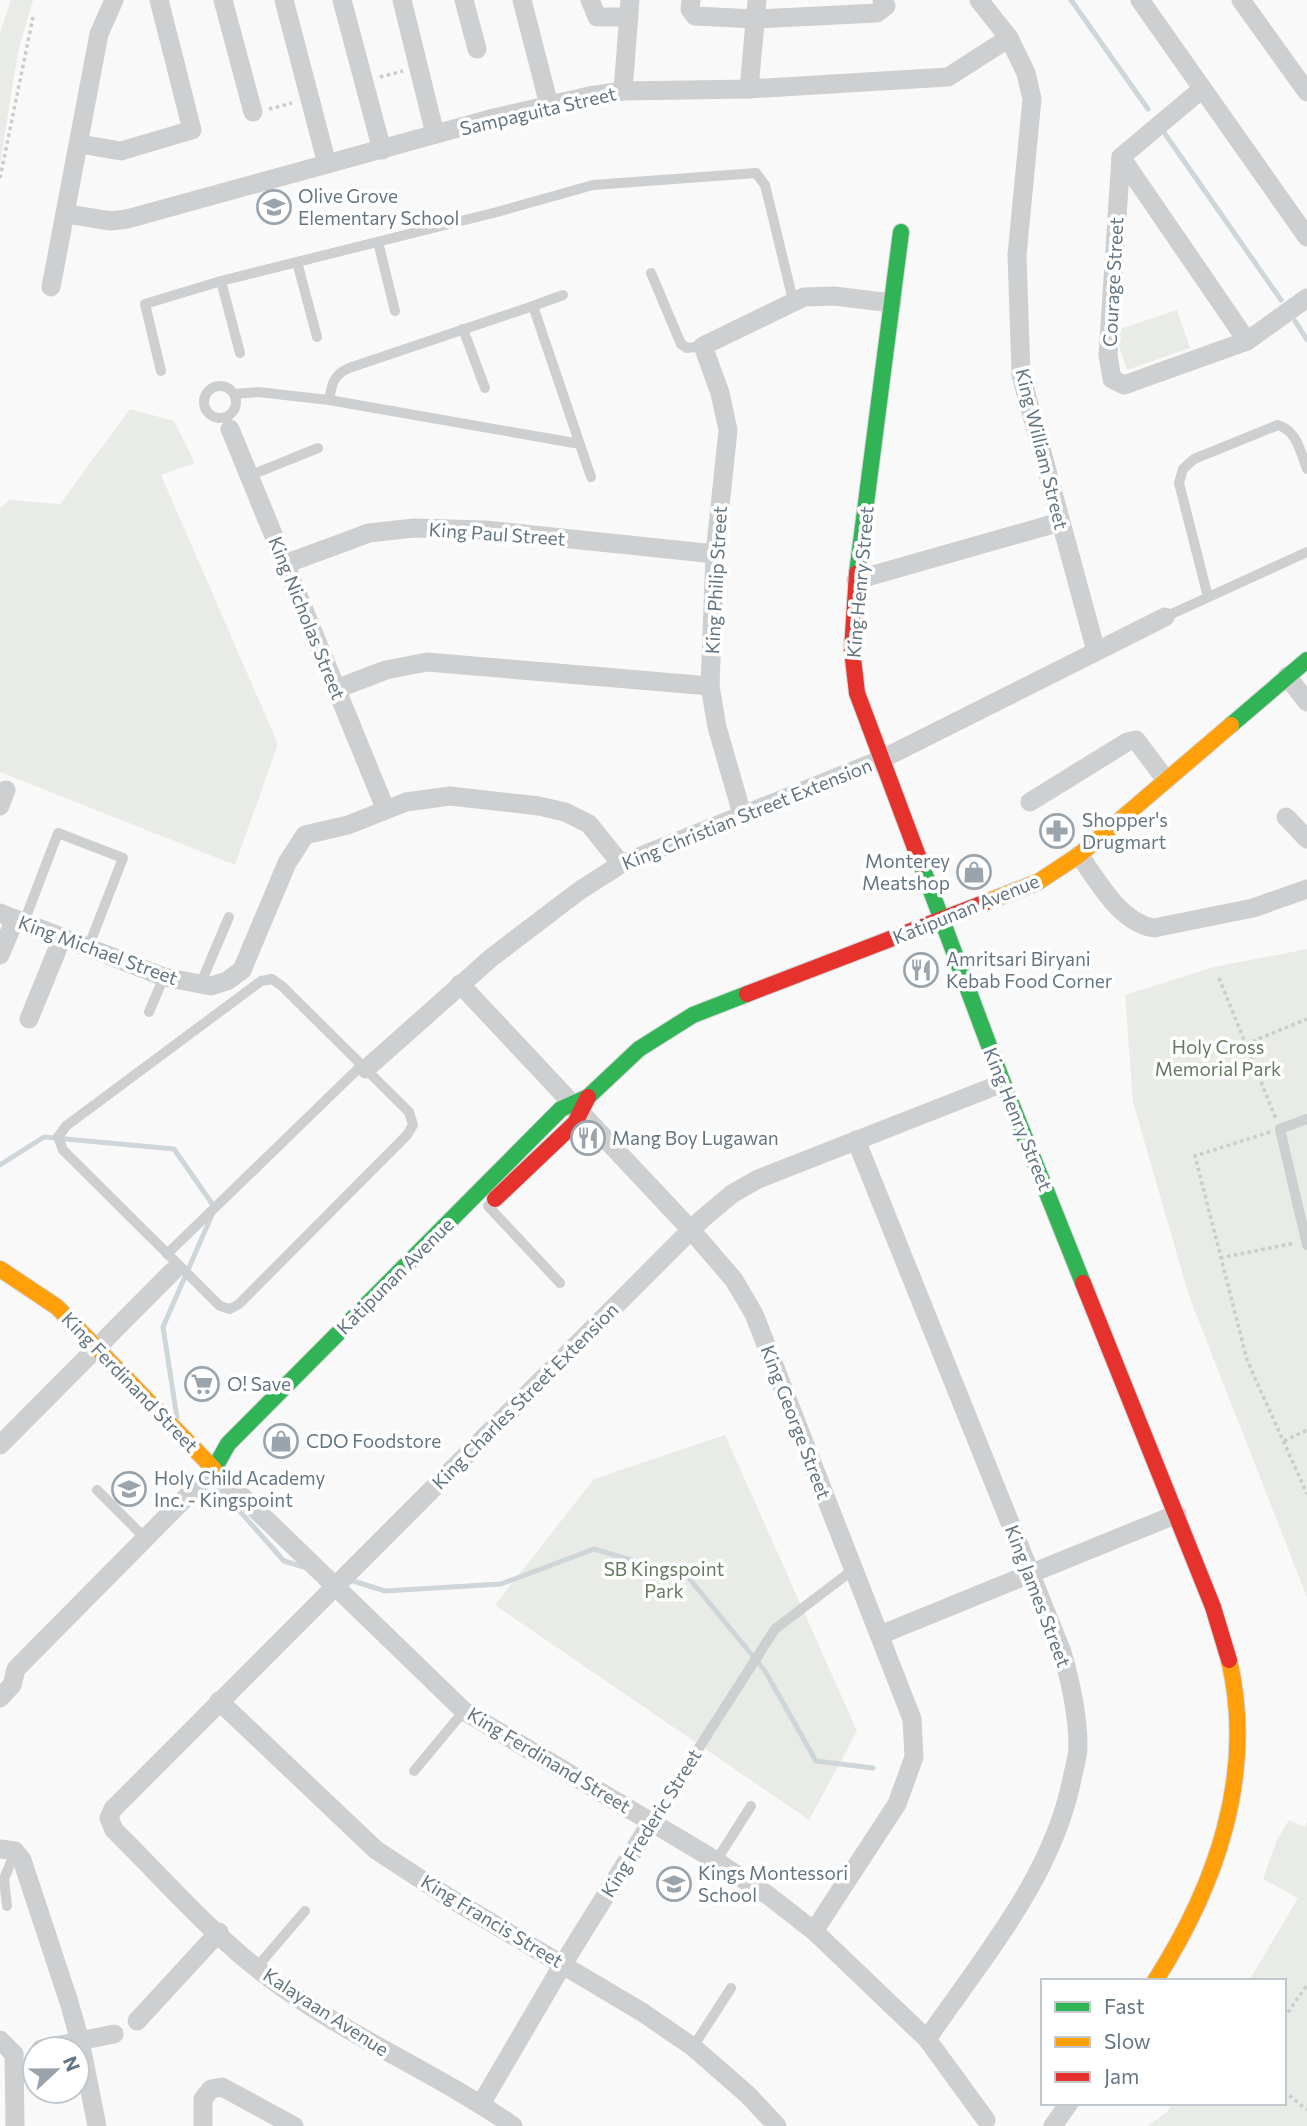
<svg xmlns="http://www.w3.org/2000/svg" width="1307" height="2126" font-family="Commissioner,sans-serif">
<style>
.green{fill:#e8ebe6}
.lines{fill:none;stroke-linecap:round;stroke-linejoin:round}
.stream{stroke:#ced6d9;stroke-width:5}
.fast-casing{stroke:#d5d6d7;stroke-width:18}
.slow-casing{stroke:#d5d6d7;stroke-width:18}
.jam-casing{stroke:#d5d6d7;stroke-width:18}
.path{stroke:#cbcccd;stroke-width:3.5;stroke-dasharray:3.5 3.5;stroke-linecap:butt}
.lane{stroke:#cecfd0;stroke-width:10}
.street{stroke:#cecfd0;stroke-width:19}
.fast{stroke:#30b455;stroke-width:16}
.slow{stroke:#ff9f0a;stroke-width:16}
.jam{stroke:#e5322d;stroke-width:16}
.labels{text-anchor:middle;stroke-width:7;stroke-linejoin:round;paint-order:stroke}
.street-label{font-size:19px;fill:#657683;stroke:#fff}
.poi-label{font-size:19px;fill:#657683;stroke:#fff;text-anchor:start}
.park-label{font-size:19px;fill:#687a64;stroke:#fff}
</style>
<rect width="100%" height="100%" fill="#f9f9f9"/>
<g class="green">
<path d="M11,0h22l-15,52 -18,112v-131z"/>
<path d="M1177,310l13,38 -63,22 -13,-39z"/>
<path d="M130,409l44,12 21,42 -34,12 117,269 -43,121 -235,-93v-264l9,-8 51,4z"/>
<path d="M1307,949v648l-118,-301 -56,-194 -8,-107 89,-28z"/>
<path d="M725,1435l132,296 -48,89 -314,-215 99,-126z"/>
<path d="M1289,1820l16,7 2,-6v305h-159l19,-14 5,-9h112v-122h-35l49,-83 -35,-19 14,-39z"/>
</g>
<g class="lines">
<g class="stream">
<path d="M1071,0l77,109"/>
<path d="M1163,131l118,169"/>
<path d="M1295,321l12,19"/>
<path d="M0,1165l44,-28 130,12 41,59 -52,119 14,91"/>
<path d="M214,1482l70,79 20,6"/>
<path d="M347,1579l38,12 116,-7 93,-35 94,28 77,94 51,90 57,7"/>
</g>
<g class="fast-casing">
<g id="fast">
<path d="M857,573l44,-341"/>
<path d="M1231,725l76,-65"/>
<path d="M921,864l82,219 80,200"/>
<path d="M214,1469l14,-25 333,-335 27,-12 51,-48 54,-34 54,-21"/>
</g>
</g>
<g class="slow-casing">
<g id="slow">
<path d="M984,903l54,-21 41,-27 152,-130"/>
<path d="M0,1269l57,38 157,162"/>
<path d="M1155,1981c61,-95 101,-207 74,-321"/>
</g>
</g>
<g class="jam-casing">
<g id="jam">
<path d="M857,573l-5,77 5,43 64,171"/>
<path d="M747,994l237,-91"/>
<path d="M495,1199l80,-76 13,-26"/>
<path d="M1083,1283l130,324 16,53"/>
</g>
</g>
<g class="path">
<path d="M380,77l23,-6"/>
<path d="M269,109l23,-6"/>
<path d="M0,178l33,-161"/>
<path d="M1219,978l57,141"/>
<path d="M1246,1044l61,-25"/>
<path d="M1270,1132l-75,24 52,204 60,134"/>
<path d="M1220,1258l75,-15"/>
<path d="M1284,1441l23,-11"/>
<path d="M1284,2018l23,-33"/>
<path d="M1284,2091l23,19"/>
</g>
<g class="lane">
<path d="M378,242l17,69"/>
<path d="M297,262l20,75"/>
<path d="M651,273l30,71 6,4 16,-2"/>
<path d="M221,281l19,72"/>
<path d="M533,306l30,-11"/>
<path d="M463,329l22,59"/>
<path d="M161,371l-16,-67 76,-23 276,-69 96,-27 163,-12 9,12 28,115"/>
<circle cx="220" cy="402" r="16"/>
<path d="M234,394l24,-2 71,8"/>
<path d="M580,444l-251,-44c3,-16 4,-25 20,-32l184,-62 58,171"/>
<path d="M249,476l69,-28"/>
<path d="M1208,597l-29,-114 4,-14 11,-10 84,-34c19,6 22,26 29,44"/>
<path d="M1165,617l142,-65"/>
<path d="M24,922l34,-89 65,25 -35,90"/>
<path d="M272,979l10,7 127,126 4,13 -6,10 -168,169 -9,5 -10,-3 -157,-156 -5,-13 8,-11 195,-145z"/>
<path d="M200,985l29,-68"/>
<path d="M149,1012l15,-35"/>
<path d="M1307,1119l-27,10 27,116"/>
<path d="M488,1206l72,77"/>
<path d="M167,1254l195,-189"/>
<path d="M97,1490l48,48"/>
<path d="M414,1771l50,-60"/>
<path d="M652,1821l123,-192 79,-60"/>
<path d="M716,1861l35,-55"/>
<path d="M7,1906l-3,-27 11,-27"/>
<path d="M257,1967l48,-56"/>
<path d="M693,2047l38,-59"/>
</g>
<g class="street">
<path d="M223,0l30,112"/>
<path d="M284,0l43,164"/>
<path d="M342,0l40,150"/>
<path d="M402,0l33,134"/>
<path d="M464,0l13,49"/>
<path d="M522,0l27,105"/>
<path d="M590,0l7,17h32"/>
<path d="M691,0l-1,9 5,7 60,3 122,-6 9,-7 -4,-6"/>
<path d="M979,0l30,38 17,35 6,26 -15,156 4,120 75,276"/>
<path d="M1140,0l167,237"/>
<path d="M1241,0l66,92"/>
<path d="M749,89l8,-89"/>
<path d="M1202,89l-81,68 -13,198 4,24 12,6 123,-44 60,-43"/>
<path d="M623,91l7,-91"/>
<path d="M80,144l41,7 71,-21 -33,-130"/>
<path d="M1121,157l126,184"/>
<path d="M67,214l44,7 16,-2 367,-101 95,-22 34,-5 126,-2 199,-12 61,-39"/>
<path d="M51,287l48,-253 15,-34"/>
<path d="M230,429l155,379"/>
<path d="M285,564l84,-31 45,-5 71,2 230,24"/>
<path d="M856,580l204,-58"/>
<path d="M1287,676l20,26"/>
<path d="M336,689l50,-19 41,-8 283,24"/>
<path d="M1030,802l97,-60 9,-2 30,40"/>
<path d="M0,806l6,-16"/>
<path d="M742,814l-25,-87 -7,-41 5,-132 13,-124 -8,-37 -17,-47 101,-49 30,-1 58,7"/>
<path d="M1286,817l21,22"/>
<path d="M1079,855c20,27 40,67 75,73l99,-20 54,-19"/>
<path d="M0,913l164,64 47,9 16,-5 15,-11 45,-107 18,-28 43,-10 58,-23 44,-6 89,10 26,6 24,12 32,40"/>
<path d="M0,955l15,-36"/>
<path d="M460,984l231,246 43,50 20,34 158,405 2,38 -17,47 -83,127"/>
<path d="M29,1019l33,-81"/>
<path d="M366,1069l125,-111 88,-67 42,-27 259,-104 285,-143"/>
<path d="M856,1140l206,512c9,31 16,62 16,95 0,10 -4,21 -6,32 -20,99 -89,178 -145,260"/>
<path d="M0,1445l173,-174"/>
<path d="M880,1635l297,-121"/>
<path d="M0,1698l12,-13 4,-16 198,-200 250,242 241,143 64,42 45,35 113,108 59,81"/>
<path d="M219,1701l157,149 72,47 194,115 51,35 55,48 29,31"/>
<path d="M0,1849l15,2 7,9 47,142 11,39 17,85"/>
<path d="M137,2021l82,-89"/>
<path d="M0,2040l14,14"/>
<path d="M41,2049l73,-15"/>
<path d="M14,2054l1,72"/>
<path d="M481,2104l82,-140 89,-143"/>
<path d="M203,2126v-27l8,-10 11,-2 72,39"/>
<path d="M513,2126c-79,-55 -169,-91 -245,-149 -56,-42 -104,-98 -154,-147l-5,-12 4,-9 588,-589 31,-26 26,-15 245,-96"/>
<path d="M1053,2126l16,-23"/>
</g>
<use href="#fast" class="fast"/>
<use href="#slow" class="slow"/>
<use href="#jam" class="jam"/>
</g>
<defs>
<g id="school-ring" transform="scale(1.75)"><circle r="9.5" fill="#fff" stroke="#99a4ac" stroke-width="1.5"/><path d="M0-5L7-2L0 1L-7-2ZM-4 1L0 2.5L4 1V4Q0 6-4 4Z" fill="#99a4ac"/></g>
<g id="pharmacy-ring" transform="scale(1.75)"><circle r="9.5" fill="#fff" stroke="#99a4ac" stroke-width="1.5"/><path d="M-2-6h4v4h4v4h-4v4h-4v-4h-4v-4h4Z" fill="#99a4ac"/></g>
<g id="shop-ring" transform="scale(1.75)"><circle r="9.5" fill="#fff" stroke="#99a4ac" stroke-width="1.5"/><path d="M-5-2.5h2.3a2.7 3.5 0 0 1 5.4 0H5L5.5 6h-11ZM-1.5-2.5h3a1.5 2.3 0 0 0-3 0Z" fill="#99a4ac"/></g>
<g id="restaurant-ring" transform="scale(1.75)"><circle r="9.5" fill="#fff" stroke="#99a4ac" stroke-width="1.5"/><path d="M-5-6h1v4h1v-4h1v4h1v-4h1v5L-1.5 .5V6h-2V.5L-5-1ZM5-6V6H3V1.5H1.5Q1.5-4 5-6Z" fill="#99a4ac"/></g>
<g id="supermarket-ring" transform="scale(1.75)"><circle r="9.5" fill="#fff" stroke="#99a4ac" stroke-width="1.5"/><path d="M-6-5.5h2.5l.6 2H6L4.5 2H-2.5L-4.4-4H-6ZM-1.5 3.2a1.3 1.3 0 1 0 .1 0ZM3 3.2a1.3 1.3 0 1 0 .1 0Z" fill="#99a4ac"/></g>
</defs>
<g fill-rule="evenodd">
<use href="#school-ring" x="274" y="207"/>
<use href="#pharmacy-ring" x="1057" y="831"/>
<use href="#shop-ring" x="974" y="872"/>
<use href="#restaurant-ring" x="921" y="970"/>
<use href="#restaurant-ring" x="588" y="1138"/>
<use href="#supermarket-ring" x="202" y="1384"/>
<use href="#shop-ring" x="281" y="1441"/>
<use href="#school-ring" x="129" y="1489"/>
<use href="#school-ring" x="674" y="1884"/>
</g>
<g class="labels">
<g class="street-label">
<text transform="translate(538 111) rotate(-13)" y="7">Sampaguita Street</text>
<text transform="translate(1113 282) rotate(-87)" y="7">Courage Street</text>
<text transform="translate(1042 449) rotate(76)" y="7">King William Street</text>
<text transform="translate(497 534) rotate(4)" y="7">King Paul Street</text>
<text transform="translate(716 580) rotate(-87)" y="7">King Philip Street</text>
<text transform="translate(860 582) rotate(-85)" y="7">King Henry Street</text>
<text transform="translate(307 618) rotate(68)" y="7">King Nicholas Street</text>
<text transform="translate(747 814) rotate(-22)" y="7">King Christian Street Extension</text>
<text transform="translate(966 909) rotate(-22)" y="7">Katipunan Avenue</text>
<text transform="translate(98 950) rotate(20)" y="7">King Michael Street</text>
<text transform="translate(1018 1119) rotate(68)" y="7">King Henry Street</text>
<text transform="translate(395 1276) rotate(-45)" y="7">Katipunan Avenue</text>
<text transform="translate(130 1382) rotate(46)" y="7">King Ferdinand Street</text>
<text transform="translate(525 1396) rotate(-45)" y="7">King Charles Street Extension</text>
<text transform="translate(796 1422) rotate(69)" y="7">King George Street</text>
<text transform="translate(1038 1596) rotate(69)" y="7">King James Street</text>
<text transform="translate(549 1760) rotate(31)" y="7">King Ferdinand Street</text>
<text transform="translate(651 1823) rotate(-58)" y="7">King Frederic Street</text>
<text transform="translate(492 1921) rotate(31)" y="7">King Francis Street</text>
<text transform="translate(326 2012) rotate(33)" y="7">Kalayaan Avenue</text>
</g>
<g class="poi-label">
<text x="298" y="203">Olive Grove<tspan x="298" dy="22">Elementary School</tspan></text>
<text x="1082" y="827">Shopper's<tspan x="1082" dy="22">Drugmart</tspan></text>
<text x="950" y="868" text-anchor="end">Monterey<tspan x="950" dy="22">Meatshop</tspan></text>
<text x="946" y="966">Amritsari Biryani<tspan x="946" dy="22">Kebab Food Corner</tspan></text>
<text x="612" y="1145">Mang Boy Lugawan</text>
<text x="227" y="1391">O! Save</text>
<text x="306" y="1448">CDO Foodstore</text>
<text x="154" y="1485">Holy Child Academy<tspan x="154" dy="22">Inc. - Kingspoint</tspan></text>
<text x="698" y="1880">Kings Montessori<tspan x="698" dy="22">School</tspan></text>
</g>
<g class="park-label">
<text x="1218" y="1054">Holy Cross<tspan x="1218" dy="22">Memorial Park</tspan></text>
<text x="664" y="1576">SB Kingspoint<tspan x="664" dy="22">Park</tspan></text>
</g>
</g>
<rect x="1041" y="1979" width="245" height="126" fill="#ffffff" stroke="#c1c8cd" stroke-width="2"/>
<rect x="1055" y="2002" width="35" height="10" fill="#30b455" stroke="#c1c8cd" stroke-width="2"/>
<text x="1104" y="2014" font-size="21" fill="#657683">Fast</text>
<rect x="1055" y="2037" width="35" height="10" fill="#ff9f0a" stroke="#c1c8cd" stroke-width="2"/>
<text x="1104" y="2049" font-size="21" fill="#657683">Slow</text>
<rect x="1055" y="2072" width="35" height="10" fill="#e5322d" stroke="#c1c8cd" stroke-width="2"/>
<text x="1104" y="2084" font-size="21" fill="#657683">Jam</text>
<g transform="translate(56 2070) rotate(68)"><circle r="33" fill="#ffffff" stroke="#c1c8cd" stroke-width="2"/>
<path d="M0-5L12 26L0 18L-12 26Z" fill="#99a4ac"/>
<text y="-10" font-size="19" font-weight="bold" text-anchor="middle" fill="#657683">N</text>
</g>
</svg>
